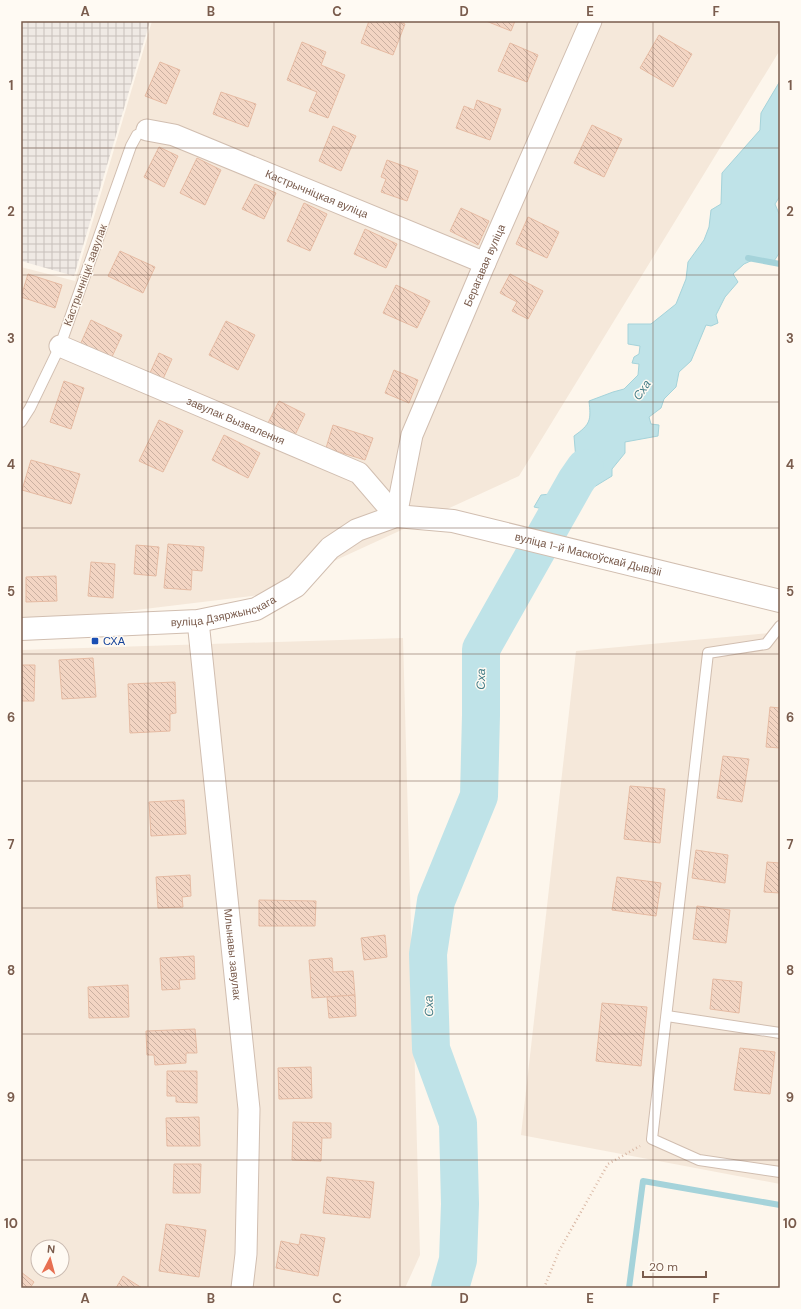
<svg xmlns="http://www.w3.org/2000/svg" width="801" height="1309" font-family="'DM Sans',sans-serif">
<style>
.residential{fill:#f5e8da;fill-rule:evenodd}
.industrial{fill:url(#industrial-grid)}
.water{fill:#bfe3e8;stroke:#a5d3da}
.lines{fill:none;stroke-linecap:round;stroke-linejoin:round}
.stream{stroke:#a5d3da;stroke-width:6}
.river{stroke:#bfe3e8;stroke-width:38}
.building{fill:url(#building-back-hatch);stroke:#e6bba3}
.service-casing{stroke:#d1beb0;stroke-width:12}
.minor-casing{stroke:#d1beb0;stroke-width:23}
.tertiary-casing{stroke:#d1beb0;stroke-width:24}
.path{stroke:#d9b8a5;stroke-width:2.5;stroke-dasharray:1 3;stroke-linecap:butt}
.service{stroke:#fff;stroke-width:10}
.minor{stroke:#fff;stroke-width:21}
.tertiary{stroke:#fff;stroke-width:22}
.grid{fill:none;stroke:#7a5c4d;stroke-width:1;stroke-opacity:0.55}
.transit-dot{fill:#1a4fb4;stroke:#fffaf3;stroke-width:1.5}
.labels{text-anchor:middle;stroke-width:3;stroke-linejoin:round;paint-order:stroke}
.street-label{font-size:11px;fill:#7a5c4d;stroke:#fffaf3}
.transit-label{font-size:11px;fill:#164399;stroke:#fffaf3;text-anchor:start}
.water-label{font-size:12px;font-style:italic;fill:#437c86;stroke:#fffaf3}
.neatline{fill:none;stroke:#7a5c4d;stroke-width:1.5}
.grid-label{font-size:13px;text-anchor:middle;font-weight:bold;fill:#7a5c4d}
</style>
<defs>
<pattern id="industrial-grid" width="8" height="8" patternUnits="userSpaceOnUse"><rect width="8" height="8" fill="#efe9e4"/><path d="M0 4h8M4 0v8" fill="none" stroke="#c7c0bb"/></pattern>
<pattern id="building-back-hatch" width="6" height="6" patternUnits="userSpaceOnUse"><rect width="6" height="6" fill="#f3d5c3"/><path d="M-1 5l2 2M0 0l6 6M5-1l2 2" fill="none" stroke="#cab0a1"/></pattern>
</defs>
<rect width="100%" height="100%" fill="#fdf6ec"/>
<g class="residential">
<path d="M152,21h628v29l-261,426 -259,119 -190,23 -49,3v-354l54,14z"/>
<path d="M780,632v552l-259,-49 55,-484z"/>
<path d="M403,638l17,617 -15,33h-384v-638zM38,1247h24v24h-24z"/>
</g>
<path class="industrial" d="M21,21h129l-76,255 -53,-15z"/>
<path class="water" d="M780,81v115l-5,8 5,12v36l-8,12 -15,-6 -13,6 -11,10 5,8 -13,15 -9,18 2,8 -7,3 -5,-1 -15,36 -12,11 -3,15 -12,12 -3,9 -12,9 2,7 8,1 -1,11 -33,6v11l-13,16v7l-36,22 -10,16 -32,-7 7,-12 19,-2 16,-33 -2,-24c17,-12 17,-16 15,-35l24,-9 11,-3 14,-14 1,-11 -7,-1 2,-6 5,-3 1,-8 -12,-2v-20h23l25,-20 10,-25 2,-17 16,-22 5,-13 2,-17 10,-6 1,-31 38,-43 1,-17z"/>
<g class="lines">
<g class="stream">
<path d="M748,258l32,6"/>
<path d="M629,1288l14,-107 137,24"/>
</g>
<path class="river" d="M450,1288l8,-28 2,-56 -2,-81 -27,-74 -3,-95 8,-53 43,-105 2,-81v-66l95,-168 9,-13"/>
</g>
<g class="building">
<path d="M369,21h28l8,3 -12,31 -32,-12z"/>
<path d="M486,21h29l-4,10z"/>
<path d="M659,35l33,19 -19,33 -33,-19z"/>
<path d="M302,42l24,10 -5,13 24,10 -17,43 -19,-7 8,-19 -30,-12z"/>
<path d="M510,43l28,12 -11,27 -29,-11z"/>
<path d="M160,62l20,8 -14,34 -21,-8z"/>
<path d="M221,92l35,12 -8,23 -35,-13z"/>
<path d="M477,100l24,9 -11,31 -34,-12 8,-22 10,4z"/>
<path d="M592,125l30,14 -18,38 -30,-14z"/>
<path d="M333,126l23,10 -15,35 -22,-10z"/>
<path d="M159,147l19,9 -14,31 -20,-10z"/>
<path d="M197,158l24,12 -16,35 -25,-12z"/>
<path d="M387,160l31,11 -11,30 -26,-9 5,-13 -5,-2z"/>
<path d="M255,184l21,9 -12,26 -22,-10z"/>
<path d="M304,203l23,11 -17,37 -23,-10z"/>
<path d="M461,208l28,13 -11,24 -28,-14z"/>
<path d="M528,217l31,15 -12,26 -31,-14z"/>
<path d="M365,229l32,15 -11,24 -32,-14z"/>
<path d="M120,251l35,16 -12,26 -35,-17z"/>
<path d="M28,274l34,11 -7,23 -34,-11z"/>
<path d="M510,274l33,17 -15,28 -16,-8 5,-9 -17,-9z"/>
<path d="M396,285l34,16 -13,27 -34,-15z"/>
<path d="M91,320l31,15 -11,24 -31,-14z"/>
<path d="M226,321l29,14 -17,35 -29,-15z"/>
<path d="M159,353l13,6 -9,20 -13,-6z"/>
<path d="M394,370l24,10 -9,23 -24,-10z"/>
<path d="M64,381l20,7 -13,41 -21,-7z"/>
<path d="M279,401l26,13 -10,21 -27,-12z"/>
<path d="M159,420l24,11 -20,41 -24,-11z"/>
<path d="M333,425l40,13 -8,22 -39,-12z"/>
<path d="M224,435l36,18 -12,25 -36,-18z"/>
<path d="M31,460l49,14 -9,30 -49,-14z"/>
<path d="M168,544l36,3 -2,24 -10,-1 -1,20 -27,-2z"/>
<path d="M136,545l23,2 -3,29 -22,-2z"/>
<path d="M91,562l24,2 -2,34 -25,-2z"/>
<path d="M56,576l1,25 -31,1v-25z"/>
<path d="M93,658l3,39 -34,2 -3,-39z"/>
<path d="M21,665h14l-1,36h-13z"/>
<path d="M175,682l1,31 -6,1v17l-40,2 -2,-49z"/>
<path d="M770,707l10,1v40l-14,-1z"/>
<path d="M723,756l26,3 -7,43 -25,-4z"/>
<path d="M630,786l35,3 -5,54 -36,-4z"/>
<path d="M184,800l2,34 -35,2 -2,-34z"/>
<path d="M696,850l32,5 -3,28 -33,-5z"/>
<path d="M767,862l13,1v30l-16,-1z"/>
<path d="M190,875l1,21 -9,1 1,10 -25,1 -2,-31z"/>
<path d="M617,877l44,6 -5,33 -44,-6z"/>
<path d="M259,900l57,1 -1,25h-56z"/>
<path d="M697,906l33,4 -4,33 -33,-4z"/>
<path d="M385,935l2,22 -23,3 -3,-22z"/>
<path d="M194,956l1,23 -16,1 1,9 -18,1 -2,-32z"/>
<path d="M332,958l1,14 20,-1 2,24 -43,3 -3,-38z"/>
<path d="M713,979l29,3 -3,31 -29,-4z"/>
<path d="M128,985l1,32 -40,1 -1,-31z"/>
<path d="M355,995l1,21 -27,2 -2,-21z"/>
<path d="M602,1003l45,4 -6,59 -45,-5z"/>
<path d="M195,1029l2,24h-11v10l-31,2 -1,-10h-7l-1,-24z"/>
<path d="M740,1048l35,4 -5,42 -36,-4z"/>
<path d="M311,1067l1,31 -33,1 -1,-31z"/>
<path d="M167,1071h30v32l-21,-1v-6h-9z"/>
<path d="M199,1117l1,29h-33l-1,-28z"/>
<path d="M293,1122l38,1v15h-9l-1,23 -29,-1z"/>
<path d="M174,1164h27l-1,29h-27z"/>
<path d="M327,1177l47,5 -4,36 -47,-5z"/>
<path d="M166,1224l40,6 -7,47 -40,-6z"/>
<path d="M301,1234l24,4 -7,38 -42,-8 5,-27 18,4z"/>
<path d="M21,1272l13,10 -4,6h-9z"/>
<path d="M123,1276l19,12h-26z"/>
</g>
<g class="lines">
<g class="service-casing">
<g id="service">
<path d="M21,422l9,-14 30,-62 71,-200 6,-11 10,-5"/>
<path d="M780,626l-14,18 -58,9 -56,486 47,21 81,12"/>
<path d="M667,1016l113,17"/>
</g>
</g>
<g class="minor-casing">
<g id="minor">
<path id="s1" d="M147,130l27,5 311,128"/>
<path id="s2" d="M60,346l299,127 37,43"/>
<path id="s3" d="M396,516l16,-81 73,-172 106,-242"/>
<path id="s4" d="M198,621l51,488 -3,145 -4,34"/>
</g>
</g>
<g class="tertiary-casing">
<g id="tertiary">
<path id="s5" d="M21,629l177,-8 58,-12 40,-23 34,-38 27,-18 39,-14 57,5 327,80"/>
</g>
</g>
<path class="path" d="M544,1288l15,-37 49,-87 32,-18"/>
<use href="#service" class="service"/>
<use href="#minor" class="minor"/>
<use href="#tertiary" class="tertiary"/>
</g>
<path class="grid" d="M148,21v1267M274,21v1267M400,21v1267M527,21v1267M653,21v1267M21,148h759M21,275h759M21,402h759M21,528h759M21,654h759M21,781h759M21,908h759M21,1034h759M21,1160h759"/>
<rect class="transit-dot" x="91" y="637" width="8" height="8" rx="2"/>
<g class="labels">
<g class="street-label">
<text dy="4" stroke="none"><textPath href="#s1" startOffset="182">Кастрычніцкая вуліца</textPath></text>
<text dy="4" stroke="none"><textPath href="#s3" startOffset="267">Берагавая вуліца</textPath></text>
<text transform="translate(85 275) rotate(-70)" y="4">Кастрычніцкі завулак</text>
<text dy="4" stroke="none"><textPath href="#s2" startOffset="191">завулак Вызвалення</textPath></text>
<text dy="4" stroke="none"><textPath href="#s5" startOffset="604">вуліца 1-й Маскоўскай Дывізіі</textPath></text>
<text dy="4" stroke="none"><textPath href="#s5" startOffset="204">вуліца Дзяржынскага</textPath></text>
<text dy="4" stroke="none"><textPath href="#s4" startOffset="335">Млынавы завулак</textPath></text>
</g>
<g class="transit-label">
<text x="103" y="645">СХА</text>
</g>
<g class="water-label">
<text transform="translate(642 390) rotate(-55)" y="4">Сха</text>
<text transform="translate(481 679) rotate(-89)" y="4">Сха</text>
<text transform="translate(429 1006) rotate(-92)" y="4">Сха</text>
</g>
</g>
<rect width="801" height="1309" fill="none" stroke="#fffaf3" stroke-width="44"/>
<g transform="translate(50 1259) rotate(6)"><circle r="19" fill="#fffaf3" stroke="#cabbb1"/>
<path d="M0-3L7 15L0 10L-7 15Z" fill="#e76f51"/>
<text y="-6" font-size="11" font-weight="bold" text-anchor="middle" fill="#7a5c4d">N</text>
</g>
<path d="M643 1271v6h63v-6" fill="none" stroke="#7a5c4d" stroke-width="2"/>
<text x="649" y="1271" font-size="12" fill="#7a5c4d" stroke="#fffaf3" stroke-width="3" paint-order="stroke">20 m</text>
<rect x="22" y="22" width="757" height="1265" class="neatline"/>
<g class="grid-label">
<text x="85" y="16">A</text>
<text x="211" y="16">B</text>
<text x="337" y="16">C</text>
<text x="464" y="16">D</text>
<text x="590" y="16">E</text>
<text x="716" y="16">F</text>
<text x="11" y="90">1</text>
<text x="790" y="90">1</text>
<text x="11" y="216">2</text>
<text x="790" y="216">2</text>
<text x="11" y="343">3</text>
<text x="790" y="343">3</text>
<text x="11" y="469">4</text>
<text x="790" y="469">4</text>
<text x="11" y="596">5</text>
<text x="790" y="596">5</text>
<text x="11" y="722">6</text>
<text x="790" y="722">6</text>
<text x="11" y="849">7</text>
<text x="790" y="849">7</text>
<text x="11" y="975">8</text>
<text x="790" y="975">8</text>
<text x="11" y="1102">9</text>
<text x="790" y="1102">9</text>
<text x="11" y="1228">10</text>
<text x="790" y="1228">10</text>
<text x="85" y="1303">A</text>
<text x="211" y="1303">B</text>
<text x="337" y="1303">C</text>
<text x="464" y="1303">D</text>
<text x="590" y="1303">E</text>
<text x="716" y="1303">F</text>
</g>
</svg>
